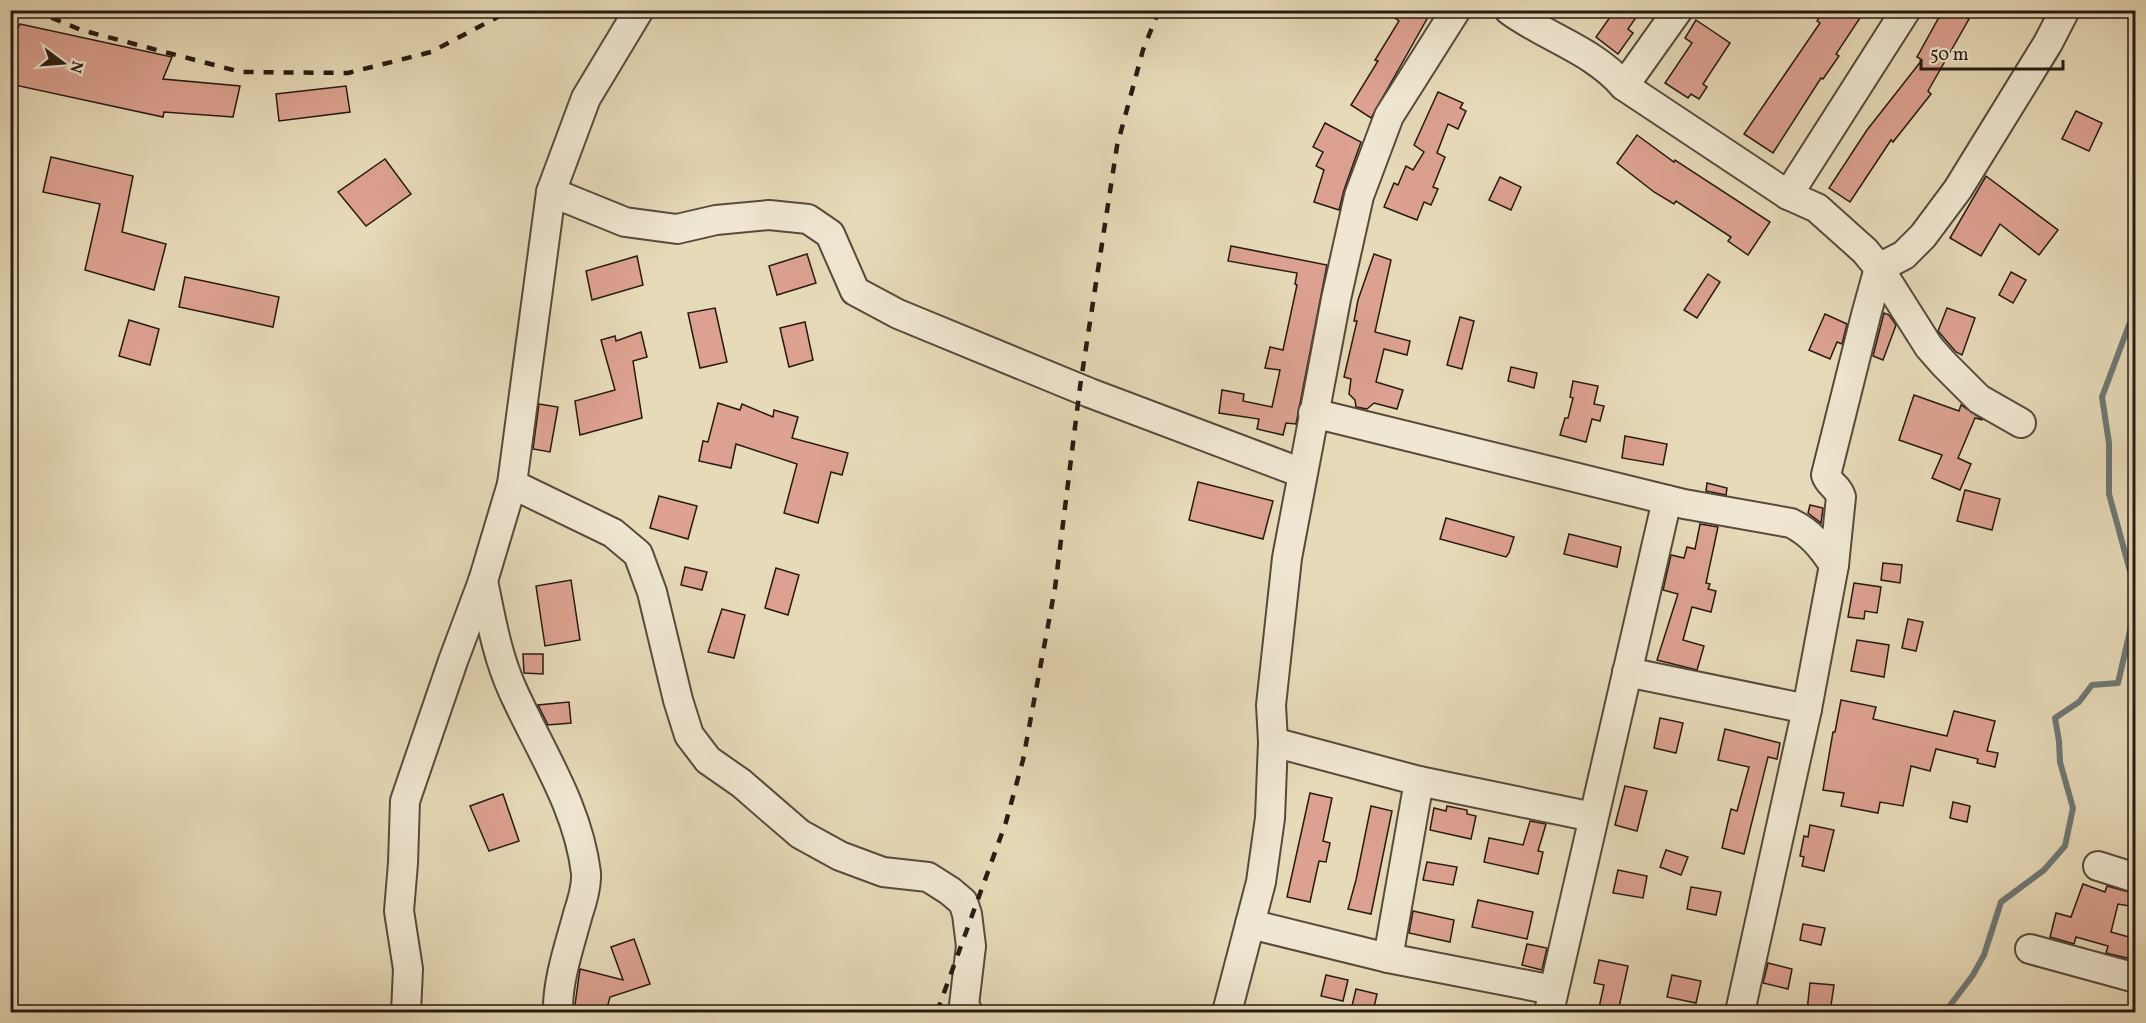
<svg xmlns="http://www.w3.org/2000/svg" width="2146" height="1023" font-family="Vollkorn,serif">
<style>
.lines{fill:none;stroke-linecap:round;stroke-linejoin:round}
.stream{stroke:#6d7977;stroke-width:6}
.building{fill:#dca190;stroke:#271a12;stroke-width:1.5}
.minor-casing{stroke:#574a3c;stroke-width:32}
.minor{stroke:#efe7d1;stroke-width:28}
.rail{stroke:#271a12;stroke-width:4.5;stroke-dasharray:10 10;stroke-linecap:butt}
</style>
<rect width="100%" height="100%" fill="#e7dab8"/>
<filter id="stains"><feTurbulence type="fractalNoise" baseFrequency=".00333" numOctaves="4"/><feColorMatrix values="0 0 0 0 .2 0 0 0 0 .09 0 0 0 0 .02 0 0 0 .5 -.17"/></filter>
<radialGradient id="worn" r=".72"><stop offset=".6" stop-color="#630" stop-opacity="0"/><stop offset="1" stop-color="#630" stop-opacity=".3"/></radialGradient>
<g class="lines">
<g class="stream">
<path d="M2136,313l-7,12 -27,72 7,46v51l27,99"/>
<path d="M1945,1012l28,-37 11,-20 17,-53 43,-32 21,-24 8,-38 -13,-46 -1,-21 -4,-23 24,-16 13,-17 26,-2 18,-78"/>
</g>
</g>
<g class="building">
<path d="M1383,10h49l-61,108 -20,-13 27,-44 -3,-1 24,-39z"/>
<path d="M1615,10h26l-13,19 5,4 -15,21 -22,-17z"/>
<path d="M1824,10h26l10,8 -24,36 3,2 -16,23 -2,-1 -48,75 -29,-19 76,-111 -3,-2z"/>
<path d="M1943,10h11l15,9 -41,72 3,3 -38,48 -2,-2 -41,62 -21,-14 38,-58 55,-70 -5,-3z"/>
<path d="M1696,20l34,23 -27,41 4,3 -8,12 -8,-5 -3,4 -23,-15 27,-40 -7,-5z"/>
<path d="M20,24l152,33 -9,22 77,7 -7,31 -69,-5 -1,5 -153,-33v-57l8,1z"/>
<path d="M346,86l4,26 -71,9 -3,-27z"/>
<path d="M1438,92l25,11 -3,5 6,3 -8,18 -10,-5 -11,29 8,4 -12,30 5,2 -7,16 -7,-3 -7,18 -33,-13 10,-24 4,2 8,-19 7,4 11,-18 -10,-7z"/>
<path d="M2076,111l26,12 -13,28 -27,-12z"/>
<path d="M1325,123l36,19 -17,48 -5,20 -25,-8 10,-32 -8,-4 7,-14 -10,-5z"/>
<path d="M1637,135l37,27 1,-2 95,62 -22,33 -20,-14 3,-4 -55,-36 -2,3 -20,-12 -37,-29z"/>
<path d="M51,157l82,19 -11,56 44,12 -12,46 -69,-20 15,-66 -57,-12z"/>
<path d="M385,159l26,35 -45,32 -28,-34z"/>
<path d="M1986,176l72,54 -19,25 -39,-31 -19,32 -31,-18z"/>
<path d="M1500,177l21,10 -10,23 -22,-10z"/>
<path d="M1231,246l96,19 -31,159 -10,-1 -3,12 -26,-6 2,-10 -40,-6 3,-23 22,4 -1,7 29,6 8,-37 -15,-2 5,-21 13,3 14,-65 -2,-1 2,-11 -69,-12z"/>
<path d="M807,254l9,29 -39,12 -8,-29z"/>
<path d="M1374,254l17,6 -16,72 35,9 -3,14 -23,-6 -8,33 27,8 -6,19 -23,-6 -7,6 -11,-2 -1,-7 -6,-6 2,-15 -7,-2 13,-56h-3l4,-21z"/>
<path d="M637,256l6,29 -51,15 -6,-29z"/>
<path d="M2011,272l15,8 -13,23 -14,-8z"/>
<path d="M1708,274l12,8 -23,36 -13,-8z"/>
<path d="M185,277l94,20 -6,30 -94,-20z"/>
<path d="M715,308l12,54 -27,6 -12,-55z"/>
<path d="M1947,308l28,10 -13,37 -6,-3 -18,-21z"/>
<path d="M1884,313l5,2 7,10 -13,35 -10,-4z"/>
<path d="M1825,314l22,10 -5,20 -5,-2 -7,17 -21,-9z"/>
<path d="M1460,317l14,4 -12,48 -15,-4z"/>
<path d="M129,320l30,9 -9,36 -31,-9z"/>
<path d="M805,322l8,38 -24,7 -9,-39z"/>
<path d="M641,332l6,25 -14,4 9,57 -62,17 -5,-34 40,-11 -14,-50 14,-4 1,5z"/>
<path d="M1511,367l26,6 -3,15 -26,-7z"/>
<path d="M1573,381l25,5 -4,18 10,2 -4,15 -8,-2 -6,23 -26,-7 5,-17h3l5,-20 -3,-1z"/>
<path d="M1914,395l45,16 2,-6 22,15 -8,-2 -17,40 13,6 -11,26 -28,-12 10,-23 -43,-15z"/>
<path d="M718,403l22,7 2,-6 31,13 1,-7 24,7 -6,21 56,15 -6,22 -11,-3 -13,51 -34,-10 13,-49 -61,-20 -5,24 -32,-7 4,-20 5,1z"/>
<path d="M539,404l19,3 -8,45 -17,-3z"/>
<path d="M1625,436l42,8 -4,21 -41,-7z"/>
<path d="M1198,482l75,19 -10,38 -74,-19z"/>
<path d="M1707,483l20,5 -1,7 -20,-4z"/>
<path d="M1965,490l35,9 -8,31 -35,-9z"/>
<path d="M659,496l38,10 -9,33 -38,-11z"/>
<path d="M1810,505l13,3 -2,15 -13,-10z"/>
<path d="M1446,518l68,19 -5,16 -3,4 -66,-18z"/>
<path d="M1700,524l18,3 -12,56 4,1 -2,5 8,2 -5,21 -19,-5 -9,33 21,6 -7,24 -40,-10 21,-66 -15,-4 8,-35 13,3 3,-11 8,2z"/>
<path d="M1569,534l52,13 -4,20 -53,-13z"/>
<path d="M1883,563l19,2 -2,18 -19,-3z"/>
<path d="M685,567l22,5 -5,18 -21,-5z"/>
<path d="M776,568l23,7 -11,40 -23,-7z"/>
<path d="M571,580l9,60 -35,6 -9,-60z"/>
<path d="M1854,583l27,4 -4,26 -12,-2 -1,8 -16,-2z"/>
<path d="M722,609l23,6 -11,43 -26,-6z"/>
<path d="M1908,619l15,3 -7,29 -14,-3z"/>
<path d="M1857,640l32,5 -5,32 -33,-6z"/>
<path d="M523,654h20v20l-19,-1z"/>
<path d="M1841,700l35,7 -3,12 74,17 7,-25 41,10 -8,30 11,2 -3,14 -18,-4 1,-4 -42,-10 -6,22 -19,-5 -8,40 -23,-4 -2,11 -37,-7 3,-13 -21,-3 10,-58h2z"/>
<path d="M569,702l2,21 -23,2 -10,-20z"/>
<path d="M1660,718l23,5 -7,30 -22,-5z"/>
<path d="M1725,729l55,14 -3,16 -9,-2 -24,97 -22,-6 9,-39 6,2 12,-44 -31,-7z"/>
<path d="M1625,786l22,5 -10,40 -22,-6z"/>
<path d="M1310,793l22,5 -9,43 7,2 -4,19 -7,-1 -9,41 -23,-5z"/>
<path d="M503,794l16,47 -30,10 -19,-45z"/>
<path d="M1953,802l17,4 -3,16 -17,-4z"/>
<path d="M1371,806l21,5 -21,103 -23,-5 8,-29z"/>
<path d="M1447,806l20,4v4l9,2 -5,23 -41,-9 4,-22 12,3z"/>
<path d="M1530,821l16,3 -8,27 5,1 -5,22 -54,-12 5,-24 34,7z"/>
<path d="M1810,825l24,5 -10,41 -22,-5 2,-9 -4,-1 4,-20 4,1z"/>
<path d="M1666,850l22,7 -7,18 -21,-8z"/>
<path d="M1427,862l30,5 -4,18 -30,-5z"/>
<path d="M1618,870l29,6 -4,22 -30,-5z"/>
<path d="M2083,884l22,8 2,-6 29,8v13l-18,-3 -7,28 25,7 -5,20 -25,-6 2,-7 -32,-9 -2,7 -24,-7 6,-24 15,4z"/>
<path d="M1691,887l30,5 -5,23 -29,-6z"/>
<path d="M1478,900l55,12 -6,27 -55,-12z"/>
<path d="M1413,911l41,9 -4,22 -41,-9z"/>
<path d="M1803,924l22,4 -4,17 -21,-5z"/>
<path d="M634,939l16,45 -40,13 -4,15h-32l6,-43 43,11 -12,-33z"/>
<path d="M1527,944l20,4 -5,22 -20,-5z"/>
<path d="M1599,960l29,6 -10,46h-20l6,-27 -10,-2z"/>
<path d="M1768,963l24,6 -4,20 -25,-6z"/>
<path d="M1326,975l22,5 -5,21 -22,-5z"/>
<path d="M1672,975l29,6 -5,22 -29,-6z"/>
<path d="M1810,983l24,2 -4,27 -23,-1z"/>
<path d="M1356,989l21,5 -4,18 -22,-2z"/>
</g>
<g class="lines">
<g class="minor-casing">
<g id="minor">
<path d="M1509,10c38,28 84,40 115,76l164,109 29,13 48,43 14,17 50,79 15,17 35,35 42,24"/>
<path d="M1624,86l54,-76"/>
<path d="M551,192l74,30 52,7 39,-9 53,-5 39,4 22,15 25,57 43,23 192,79 212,80"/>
<path d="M1788,195l118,-185"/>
<path d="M1313,413l371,91 107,19c20,10 31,24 43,42"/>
<path d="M512,484l101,49 25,21 14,38 26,108 11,35 19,25 33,23 59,51 40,22 43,16 45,5 22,14 13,11 4,12 4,32 -7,59 4,7"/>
<path d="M483,581c8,38 14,75 30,110 27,60 65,115 73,182 1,13 -4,29 -8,41 -8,30 -21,67 -20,98"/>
<path d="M1627,672l180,37"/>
<path d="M1273,742l146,39 174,36"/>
<path d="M2098,866l38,12"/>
<path d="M1250,924l138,34 165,32"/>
<path d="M2030,949l106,29"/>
<path d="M1388,958l31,-177"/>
<path d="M406,1012l2,-43 -9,-58 4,-48 2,-62 48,-140 30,-80 29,-97 39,-292 35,-94 53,-88"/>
<path d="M1227,1012l34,-130 9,-64 3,-76 -2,-37 16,-147 49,-259 23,-103 30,-80 67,-106"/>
<path d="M1549,1012l118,-512"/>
<path d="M1740,1012l67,-303 27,-144 7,-68c-3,-11 -12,-12 -15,-22l40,-160 13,-47 25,-13 19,-19 35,-47 90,-146 17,-33"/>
</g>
</g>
<use href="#minor" class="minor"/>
<g class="rail">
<path d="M33,10l48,20 160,42 107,1 83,-21 80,-42"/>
<path d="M937,1012l69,-190 17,-62 32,-172 25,-201 37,-241 26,-96 16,-40"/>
</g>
</g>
<rect width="2146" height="1023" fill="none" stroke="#e7dab8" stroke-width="36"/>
<rect x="12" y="12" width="2122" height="999" fill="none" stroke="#271a12" stroke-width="3"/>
<rect x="18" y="18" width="2110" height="987" fill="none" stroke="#271a12" stroke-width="1.5"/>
<g transform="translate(63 63) rotate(106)" stroke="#efe7d1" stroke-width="4.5" paint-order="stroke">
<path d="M0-4.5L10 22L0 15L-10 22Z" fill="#271a12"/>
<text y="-9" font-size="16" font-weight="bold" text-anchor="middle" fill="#271a12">N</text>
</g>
<path d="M1921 60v9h142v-9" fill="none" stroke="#271a12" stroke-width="3"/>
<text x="1930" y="60" font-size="18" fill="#271a12" stroke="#efe7d1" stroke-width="4.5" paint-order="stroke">50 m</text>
<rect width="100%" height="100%" filter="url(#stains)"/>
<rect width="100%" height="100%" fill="url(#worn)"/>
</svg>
